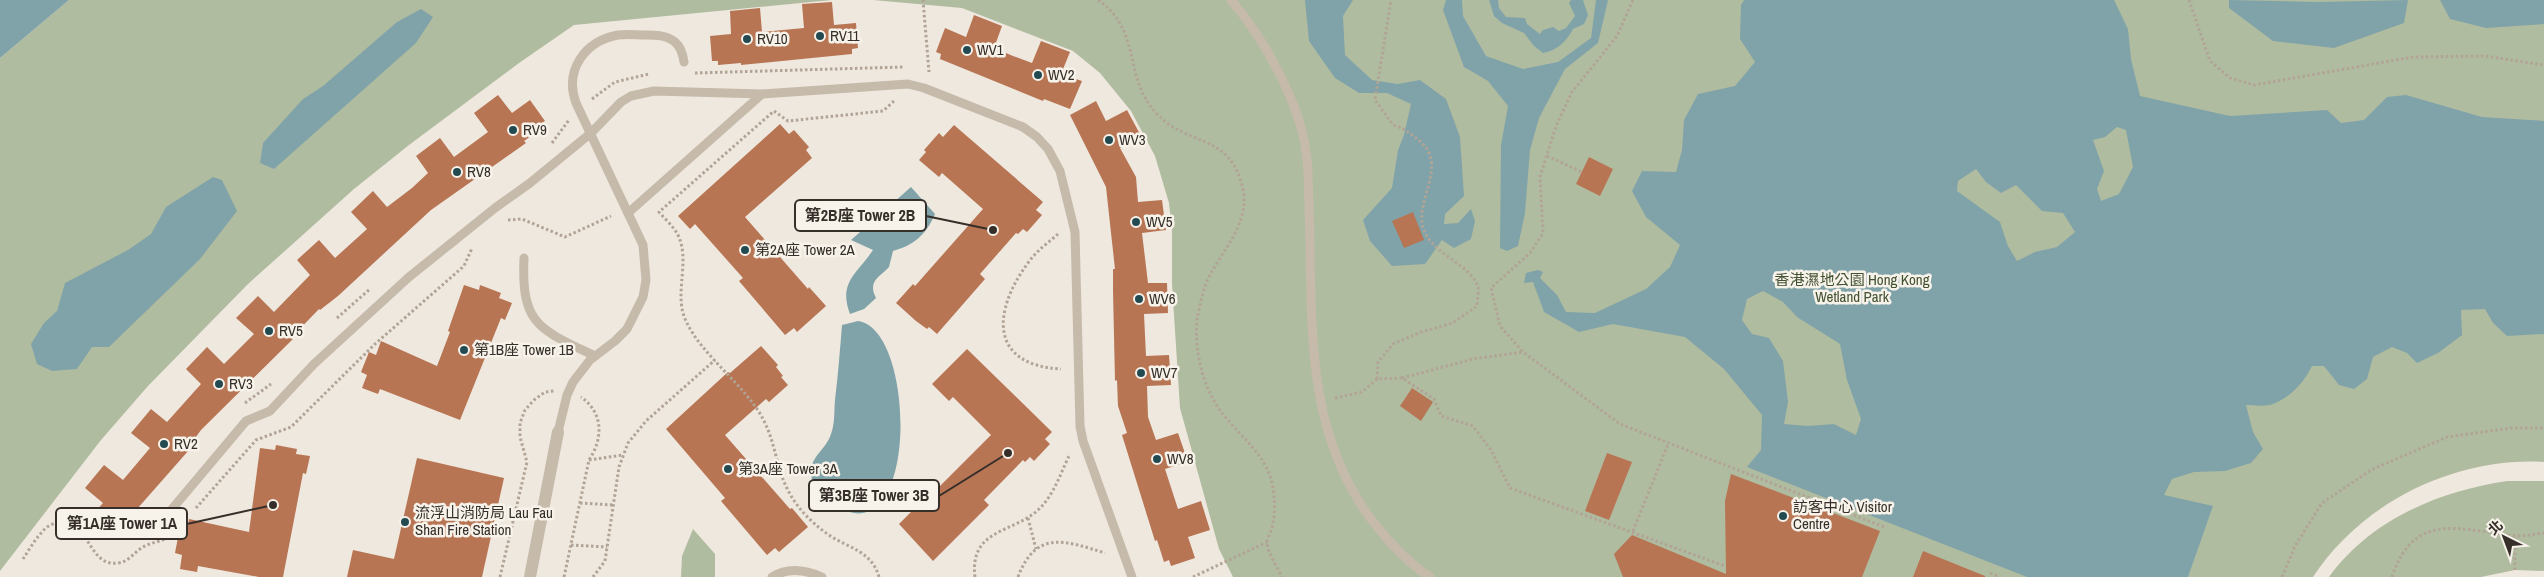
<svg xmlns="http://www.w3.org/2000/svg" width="2544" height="577" font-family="'Archivo Narrow','Noto Sans TC',sans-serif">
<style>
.green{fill:#b0bca0}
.water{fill:#80a3a9;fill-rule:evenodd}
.building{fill:#b77554}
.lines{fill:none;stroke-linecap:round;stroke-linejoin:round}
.path{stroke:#b1a496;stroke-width:3;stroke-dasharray:2.5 2.5;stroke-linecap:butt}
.lane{stroke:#c6baab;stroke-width:9}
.street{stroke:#c6baab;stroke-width:12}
.poi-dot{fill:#244a51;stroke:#f7f2ea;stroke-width:2}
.labels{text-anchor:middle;stroke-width:5;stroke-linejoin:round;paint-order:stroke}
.poi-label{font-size:15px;fill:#352e29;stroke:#f7f2ea;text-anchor:start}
.park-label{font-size:15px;fill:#415030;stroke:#f7f2ea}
.leader{fill:none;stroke:#352e29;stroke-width:2}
.callout-dot{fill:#352e29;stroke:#f7f2ea;stroke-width:2}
.callout{fill:#f7f2ea;stroke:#352e29;stroke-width:2}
.callout-label{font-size:16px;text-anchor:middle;font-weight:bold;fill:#352e29}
</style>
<rect width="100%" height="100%" fill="#efe8de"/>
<g class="green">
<path d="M69,0h763l-258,25 -55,38 -110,82 -55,44 -106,95 -100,102 -47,54 -101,131v-513z"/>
<path d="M873,0h1671v462c-89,-5 -182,40 -231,115h-1080l-14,-28 -39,-141 -8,-124v-54l-3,-27 -14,-47 -24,-45 -31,-38 -27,-22 -111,-43z"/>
<path d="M2507,481h37v90l-29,-1 -34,7h-152c42,-58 111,-86 178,-96z"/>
<path d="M693,529l22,25v23h-34l1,-21z"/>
</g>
<g class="water">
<path d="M0,0h69l-69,58z"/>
<path d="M1305,0h48l-10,16 2,39 27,25 26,4 22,-4 26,19 14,38 4,59 -19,18 -1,10 14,-1 13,-14 4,12 -4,18 -17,9 -12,-8 -17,24 -33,2 -22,-25 -7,-21 29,-32 6,-38 6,-15 7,-31 -24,-11h-28l-24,-15 -26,-37z"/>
<path d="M1446,0h16l1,16 23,40 37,13 35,-7 33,-24 5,-38h12l-10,43 -33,26 -26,49 -9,32 -5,63 -7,33 -11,5 -7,-3 1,-103 7,-39 -20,-25 -24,-14 -21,-57z"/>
<path d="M1489,0h9l1,8 7,9 19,1 2,6 13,10 3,-4 10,-3 6,4 7,-3 9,-12 -6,-13 2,-3h12l5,15 -4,9 -11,5c-7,13 -15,21 -30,24l-9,-7 -10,-13 -22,-10 -8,-7z"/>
<path d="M1744,0h370l14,29 3,30 9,37 90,20 97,-6 14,13 23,-3 23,-23 19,-2 76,22 62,4v213l-37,2 -14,-13 -8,-14 -24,1 1,25 -24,18 -21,10 -10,-10 -15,-6 -19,10 -6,22 -13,10 -15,-4 -15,-19h-12c-8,16 -21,31 -39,38 -7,3 -19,1 -27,1l7,27 10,17 -12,14 -26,8 -31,1 -22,7 -8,16 49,11 -25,71h-161l-280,-110 14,-17 1,-35 -38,-46 -39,-32 -72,-13 -34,8 -35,-20 -11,-30 -9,1 2,-10 12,-3 5,2 -3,6 17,17 9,17 29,1 51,-24 24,-22 10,-22 -34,-28 -14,-26 10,-20 34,1 6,-22 2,-30 14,-26 37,-8 20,-24 -15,-23 1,-34zM2117,127l9,3 7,37 -14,27 -18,7 -4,-12 7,-18 -11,-31 12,-3zM1976,169l10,13 15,11 15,-8 26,26 21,2 12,19 -18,15 -22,5 -18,9 -9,-15 -8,-24 -43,-31 1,-10zM1763,291l20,11 14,15 43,27 7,36 14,39 -5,16 -22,-11 -26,2 -24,-2 4,-22 -5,-41 -14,-23 -17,-4 -10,-14 5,-21z"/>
<path d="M2229,0l90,2 89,-2 -4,23 -70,25 -61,-7 -44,-33z"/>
<path d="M2440,0h104v24l-58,4 -36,-9z"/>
<path d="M421,9l12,8 -17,26 -142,126 -14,-6 3,-20 40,-44 20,-13 74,-64z"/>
<path d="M213,177l9,3 15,31 -37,48 -91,88h-17l-15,22 -25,2 -15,-7 -6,-20 13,-21 13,-12 8,-28 63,-33 23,-16 15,-27z"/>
<path d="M911,187l24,27c-9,21 -21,31 -42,37l-4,16c-9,10 -22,14 -13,31l-12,11 -14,5c-12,-32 7,-40 23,-64l-22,-10z"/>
<path d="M858,321c59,8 61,236 -22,185 -12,-7 -24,-18 -25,-32 -1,-18 15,-24 20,-40 4,-10 3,-23 4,-34 3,-25 5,-50 7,-75z"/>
</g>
<g class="building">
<path d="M832,2l2,23 22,-2 2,25 -6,1v5l-111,11v-2l-23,2v-4h-6l-2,-25 21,-2 -1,-23 30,-3 2,24 42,-4 -2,-24z"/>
<path d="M974,15l28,11 -8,22 19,8 19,7 9,-22 29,11 -9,22 21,7 -12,28 -26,-10 -1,2 -103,-42 1,-5 -5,-2 9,-24 21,9z"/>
<path d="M498,95l14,18 18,-13 15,21 -5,3 2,4 -18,13 2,2 -95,67 -93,86 -18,14 -1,-1 -28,29 2,1 -92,91 -14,19 2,1 -74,84 -3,-3 -4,5 -20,-16 15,-17 -18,-15 19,-23 19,15 27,-32 -19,-15 20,-24 16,13 34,-38 -15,-15 21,-22 17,17 30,-30 -18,-16 22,-22 16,16 36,-37 -13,-15 22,-20 16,18 32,-29 -16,-17 22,-21 14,16 25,-19 16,-15 -12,-17 24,-18 14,19 34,-25 -14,-19z"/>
<path d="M1096,101l10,20 21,-11 14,26 -21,12 16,29 2,25 24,-2 4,30 -24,3 6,50h19l1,30 -24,1 2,42 23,-1 2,30 -24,1 1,31 8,23 22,-7 10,29 -23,7 13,40 23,-8 9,29 -22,7 7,21 -24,8 -2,-6 -5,2 -7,-22 -2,1 -33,-106 5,-2 -9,-27 -1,-26 -2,1 -2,-90v-22h2l-9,-82 -36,-72z"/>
<path d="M780,124l9,10 5,-4 15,17 -3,3 6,8 -67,59 63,72 1,-2 17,19 -29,26 -3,-4 -9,7 -46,-54 4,-3 -48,-54 -5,5 -12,-13z"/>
<path d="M954,125l89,77 -7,8 6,5 -15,17 -4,-3 -5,5 -2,-1 -36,41 5,5 -48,55 -8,-7 -2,2 -11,-8 -20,-18 17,-19 2,2 68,-77 -41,-36 -3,4 -20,-17 7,-8 -2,-2 15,-17 4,4z"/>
<path d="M1589,157l24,12 -13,27 -24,-12z"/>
<path d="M1413,212l11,28 -20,8 -12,-27z"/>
<path d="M464,285l15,5 1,-5 21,8 -2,5 13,5 -7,17 -4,-2 -41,102 -80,-31 -2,5 -16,-6 5,-13 -6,-3 8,-20 7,3 5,-14 56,25 13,-34 -2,-1z"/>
<path d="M761,346l17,19 -2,2 7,9 -2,1 7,8 -19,17 -3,-3 -41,36 65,74 2,-1 16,19 -29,25 -4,-4 -8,7 -46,-54 4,-3 -59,-69 62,-57 2,1z"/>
<path d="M967,349l85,83 -7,7 5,5 -16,17 -4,-4 -5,5 -2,-2 -39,40 5,5 -56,56 -34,-37 18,-18 2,1 72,-72 -38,-38 -4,4 -17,-17z"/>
<path d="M1412,388l21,14 -12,19 -21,-15z"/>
<path d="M276,445l21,4 -1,5 14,2 -4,18 -3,-1 -20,104h-24l-61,-11 -1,6 -17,-3 2,-14 -7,-2 4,-21 8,2 2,-15 60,13 11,-84 15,2z"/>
<path d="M1607,453l25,9 -23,58 -24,-9z"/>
<path d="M417,458l87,20 -22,99h-135l6,-27 41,9z"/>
<path d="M1731,474l149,57 -18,46h-239l-9,-23 18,-19 94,39 -1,-73z"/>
<path d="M1923,551l62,25v1h-72z"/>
</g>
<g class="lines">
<g class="path">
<path d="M923,0l6,72"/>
<path d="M1098,0c45,31 24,77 59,114 31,33 75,19 86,76 7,35 -24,64 -37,93 -4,12 -7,25 -9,37 -3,34 7,73 30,99 16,19 34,33 43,57 5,16 6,36 2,52 -1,4 -5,10 -5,14 0,11 11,26 15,35"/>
<path d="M1633,0l-16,36 -45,56 -16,34 -16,51 3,56 -13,20 -39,35 9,38 23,26 97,72 264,103"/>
<path d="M2189,0l21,61 20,17 24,7 159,-28 72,-1 59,9"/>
<path d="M695,73l208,-6"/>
<path d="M592,99l23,-17 34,-8"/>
<path d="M552,143l17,-23"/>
<path d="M1547,156l35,16"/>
<path d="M508,220l14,-1 43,18 46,-21"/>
<path d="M1058,234c-10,9 -22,17 -30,29 -35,47 -40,102 33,106"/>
<path d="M337,318l33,-29"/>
<path d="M1402,378l71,-19 50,-7"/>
<path d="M1377,379l1,-17 15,-18 28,-12 32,-9 24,-17c0,-5 2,-14 1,-19 -7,-23 -47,-33 -55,-59 -8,-31 28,-65 -7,-90 -8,-6 -14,-11 -23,-13l-18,-25 16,-100"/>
<path d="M1335,398l27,-6 15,-13 25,-1 32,21 7,17 32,10 18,24 19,38 215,78"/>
<path d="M245,403l26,-19"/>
<path d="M589,460l34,-5"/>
<path d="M580,503l33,2"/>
<path d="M196,508l60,-68 35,-13 84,-83 89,-78 8,-18"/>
<path d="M147,517l-5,5 6,5"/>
<path d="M1028,518l8,31"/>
<path d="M1633,531l35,-87"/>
<path d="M571,545l36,2"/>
<path d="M23,559c6,-9 12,-20 20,-28 3,-4 8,-7 13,-8 33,-9 31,45 62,40 11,-1 16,-11 25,-16 10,-6 23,-5 31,-14"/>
<path d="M2515,570v-34"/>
<path d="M1990,573l10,4"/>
<path d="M500,577l27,-115 -7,-25v-14l5,-13 9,-10 11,-8 9,-1"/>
<path d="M564,577l25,-117c14,-21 15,-47 -8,-63"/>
<path d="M593,577l12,-16 14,-94 9,-24 18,-22 69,-61"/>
<path d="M879,577c-7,-26 -31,-29 -50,-42 -16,-11 -30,-25 -39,-41 -14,-24 -14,-51 -27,-75 -17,-33 -61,-63 -77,-98 -13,-27 5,-59 -8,-86 -4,-8 -13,-16 -19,-23l115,-101 14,10 95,-10 11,-10"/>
<path d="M975,577c-6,-49 40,-44 64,-68 15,-14 22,-37 31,-55"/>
<path d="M1018,577c18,-48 48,-36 87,-24"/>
<path d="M1193,577l74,-35"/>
<path d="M2282,577l13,-31 27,-43 49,-33 76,-33 65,-9h32"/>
<path d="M2392,577c23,-70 73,-45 125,-41 10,0 18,-2 27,-3"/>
</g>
<g class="lane">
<path d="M1231,0c32,37 69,103 75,152 3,17 2,35 3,53 4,109 -7,222 62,314 16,21 36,43 59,58"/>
<path d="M628,213l134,-119"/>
<path d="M524,258c-3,67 15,71 71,98"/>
<path d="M558,432l9,-37 6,-13 17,-22 25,-19 12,-12 16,-32 3,-17 -3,-35 -67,-142c-12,-33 9,-62 42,-68 9,-1 19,0 27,0 11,0 21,0 30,7 6,5 8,13 9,20"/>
<path d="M162,521l84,-100 24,-10 44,-47 95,-87 86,-69 35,-25 61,-50 30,-31 10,-6 23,-5 108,3 146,-10 16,4 99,39 14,10 11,12 12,22 15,61 5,194 3,15 49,136"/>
<path d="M772,577c16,-10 34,-7 50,0"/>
</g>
<path class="street" d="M530,577l28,-145"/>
</g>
<g class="poi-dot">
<circle cx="820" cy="36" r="5"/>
<circle cx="747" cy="39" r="5"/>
<circle cx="967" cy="50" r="5"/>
<circle cx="1038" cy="75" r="5"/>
<circle cx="513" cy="130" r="5"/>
<circle cx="1109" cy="140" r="5"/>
<circle cx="457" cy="172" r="5"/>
<circle cx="1136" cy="222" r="5"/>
<circle cx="745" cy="250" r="5"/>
<circle cx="1139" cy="299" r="5"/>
<circle cx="269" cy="331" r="5"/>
<circle cx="464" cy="350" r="5"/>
<circle cx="1141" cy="373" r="5"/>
<circle cx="219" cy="384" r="5"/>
<circle cx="164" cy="444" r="5"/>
<circle cx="1157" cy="459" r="5"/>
<circle cx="728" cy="469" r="5"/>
<circle cx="1783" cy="516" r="5"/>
<circle cx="405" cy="522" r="5"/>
</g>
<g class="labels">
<g class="poi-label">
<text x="830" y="41">RV11</text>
<text x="757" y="44">RV10</text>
<text x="977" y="55">WV1</text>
<text x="1048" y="80">WV2</text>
<text x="523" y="135">RV9</text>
<text x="1119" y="145">WV3</text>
<text x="467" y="177">RV8</text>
<text x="1146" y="227">WV5</text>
<text x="755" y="255">第2A座 Tower 2A</text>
<text x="1149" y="304">WV6</text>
<text x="279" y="336">RV5</text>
<text x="474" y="355">第1B座 Tower 1B</text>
<text x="1151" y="378">WV7</text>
<text x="229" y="389">RV3</text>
<text x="174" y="449">RV2</text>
<text x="1167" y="464">WV8</text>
<text x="738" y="474">第3A座 Tower 3A</text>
<text x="1793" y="512">訪客中心 Visitor<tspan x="1793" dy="17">Centre</tspan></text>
<text x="415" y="518">流浮山消防局 Lau Fau<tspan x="415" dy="17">Shan Fire Station</tspan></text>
</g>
<g class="park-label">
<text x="1852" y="285">香港濕地公園 Hong Kong<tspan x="1852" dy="17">Wetland Park</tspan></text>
</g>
</g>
<path class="leader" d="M993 230L926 216M1008 453L939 496M273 505L187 524"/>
<g class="callout-dot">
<circle cx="993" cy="230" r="5"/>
<circle cx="1008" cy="453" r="5"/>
<circle cx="273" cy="505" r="5"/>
</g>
<g class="callout">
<rect x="795" y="200" width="131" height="31" rx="5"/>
<rect x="809" y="480" width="130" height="31" rx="5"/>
<rect x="56" y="508" width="131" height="31" rx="5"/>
</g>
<g class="callout-label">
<text x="860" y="221">第2B座 Tower 2B</text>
<text x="874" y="501">第3B座 Tower 3B</text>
<text x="122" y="529">第1A座 Tower 1A</text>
</g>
<g transform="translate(2504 537) rotate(318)" stroke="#f7f2ea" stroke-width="4" paint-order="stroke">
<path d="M0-4L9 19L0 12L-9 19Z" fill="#352e29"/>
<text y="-8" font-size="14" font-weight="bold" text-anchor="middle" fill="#352e29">北</text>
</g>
</svg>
